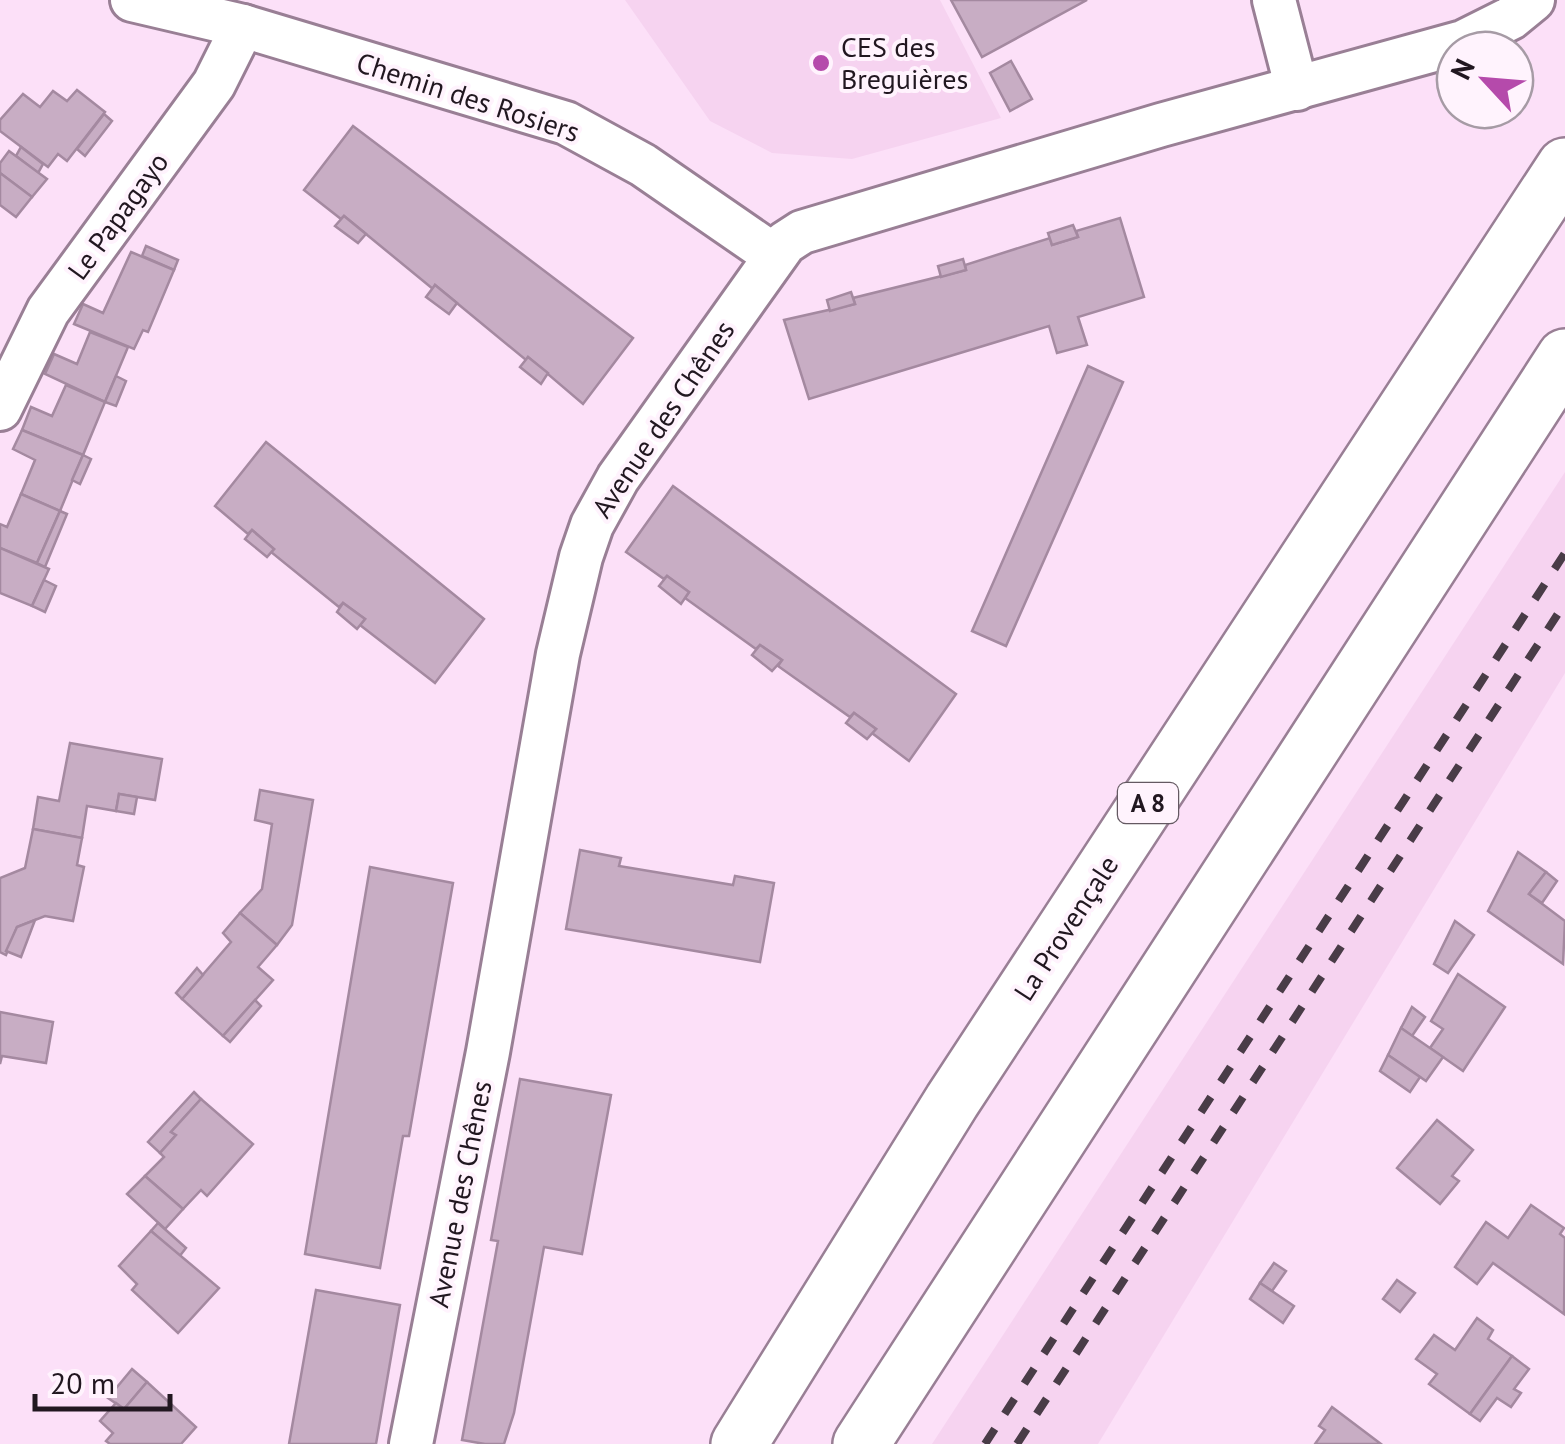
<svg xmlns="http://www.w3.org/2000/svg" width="1565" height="1444" font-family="'PT Sans',sans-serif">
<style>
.built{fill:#f6d3f0}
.building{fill:#c8adc4;stroke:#a489a0;stroke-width:2.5}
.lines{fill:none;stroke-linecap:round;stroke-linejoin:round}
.minor-casing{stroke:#997f95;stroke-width:48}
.motorway-casing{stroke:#997f95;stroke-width:60}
.minor{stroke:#fff;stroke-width:42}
.motorway{stroke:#fff;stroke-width:55}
.rail{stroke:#493c47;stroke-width:8;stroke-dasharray:18 18;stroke-linecap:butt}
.poi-dot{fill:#b54aab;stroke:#fff3fd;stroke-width:4}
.labels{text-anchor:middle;stroke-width:8;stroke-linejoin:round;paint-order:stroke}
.shield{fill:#fff3fd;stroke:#645962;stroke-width:2.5}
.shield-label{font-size:25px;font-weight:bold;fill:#211720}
.poi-label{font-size:28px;fill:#211720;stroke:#fff3fd;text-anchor:start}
.street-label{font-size:28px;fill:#211720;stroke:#fff3fd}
</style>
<rect width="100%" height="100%" fill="#fce0f8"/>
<g class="built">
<path d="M625,0h315l61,118 -149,41 -80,-6 -62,-32z"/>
<path d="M1565,472v201l-467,771h-166z"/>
</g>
<g class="building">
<path d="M951,0h136l-105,57z"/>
<path d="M1011,61l21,38 -22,12 -20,-38z"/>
<path d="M77,90l28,22 -38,49 -9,-7 -10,13 -48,-36v-11l23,-26 17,13 13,-16 14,10z"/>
<path d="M104,114l8,7 -27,35 -8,-7z"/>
<path d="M353,126l280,212 -50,66 -55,-47 -2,3 -91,-75 -2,4 -89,-73 -3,3 -37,-29z"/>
<path d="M21,147l22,17 -5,9 -22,-17z"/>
<path d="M9,151l38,28 -15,18 -32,-24v-10z"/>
<path d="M0,173l32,24 -16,20 -16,-12z"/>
<path d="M344,216l22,18 -8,9 -23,-17z"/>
<path d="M1120,218l24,79 -66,20 9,28 -30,8 -8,-27 -240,73 -25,-79 71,-16 -2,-6 113,-28 -1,-5 85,-27 2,7 26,-8 -2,-6z"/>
<path d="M1073,225l5,12 -26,8 -4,-12z"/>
<path d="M146,246l32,14 -4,10 -32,-14z"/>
<path d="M131,252l43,18 -26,62 -5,-2 -9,19 -60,-25 9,-20 20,9z"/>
<path d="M963,259l3,11 -25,7 -3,-11z"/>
<path d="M435,285l22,18 -8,11 -23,-17z"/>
<path d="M851,292l4,12 -25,7 -3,-11z"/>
<path d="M90,332l38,15 -23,55 -60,-28 9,-20 23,10z"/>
<path d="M528,357l20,16 -7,11 -21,-17z"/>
<path d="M1088,366l35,16 -117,264 -34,-15z"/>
<path d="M116,376l10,5 -10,25 -11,-4z"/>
<path d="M66,385l39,17 -22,53 -61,-25 9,-23 21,9z"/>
<path d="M22,430l61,25 -23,56 -39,-17 14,-34 -22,-11z"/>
<path d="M266,442l218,177 -49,64 -75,-58 5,-6 -22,-16 -4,4 -68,-55 3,-3 -22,-19 -4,4 -33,-28z"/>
<path d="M83,455l8,4 -11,25 -8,-4z"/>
<path d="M673,486l283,208 -47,67 -37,-28 4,-4 -22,-16 -4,4 -72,-51 4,-6 -22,-15 -4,4 -71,-51 4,-6 -22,-16 -3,3 -38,-27z"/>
<path d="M21,494l39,17 -23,52 -37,-15v-24l7,3z"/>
<path d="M60,511l7,3 -22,53 -8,-4z"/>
<path d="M252,530l22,19 -7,8 -22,-18z"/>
<path d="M0,548l49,21 -17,37 -32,-13z"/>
<path d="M667,576l22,16 -8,12 -22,-18z"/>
<path d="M44,580l12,6 -11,26 -13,-6z"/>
<path d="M343,603l22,16 -8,10 -20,-17z"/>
<path d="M760,645l22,15 -10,11 -20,-16z"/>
<path d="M854,713l22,16 -9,10 -21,-16z"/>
<path d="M70,743l92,16 -7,41 -36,-6 -3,17 -29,-5 -5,32 -49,-9 5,-32 21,4z"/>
<path d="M260,790l53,10 -21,125 -15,20 -37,-32 22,-24 10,-65 -17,-4z"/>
<path d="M119,794l18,3 -3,17 -18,-3z"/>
<path d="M33,829l49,9 -5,27 7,2 -11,54 -28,-5 -28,11 -11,28 -6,-3v-74l25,-10z"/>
<path d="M580,850l41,8 -2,8 114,19 2,-9 39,7 -14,79 -194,-33z"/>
<path d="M1518,852l28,20 -17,22 36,27 -2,43 -75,-53z"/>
<path d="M370,867l83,16 -44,253h-6l-23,132 -75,-14z"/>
<path d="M1546,872l11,9 -15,22 -13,-9z"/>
<path d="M240,913l37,32 -19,22 15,13 -50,56 -41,-37 49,-57 -8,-9z"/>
<path d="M35,920l-14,37 -15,-6 11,-24z"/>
<path d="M1455,921l19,14 -26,38 -14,-9z"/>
<path d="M197,968l6,7 -21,24 -6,-6z"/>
<path d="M1458,974l47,33 -42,64 -33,-23 13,-19 -12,-8z"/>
<path d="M255,1000l6,6 -31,36 -7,-6z"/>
<path d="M1412,1007l13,10 -13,19 -11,-8z"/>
<path d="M0,1012l53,10 -7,41 -44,-7 -2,8z"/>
<path d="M1401,1028l42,29 -17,24 -38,-26z"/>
<path d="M1388,1055l32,22 -10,15 -30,-21z"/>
<path d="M520,1079l91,16 -29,159 -38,-7 -30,166 -10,31h-19l-23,-4 36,-199 -7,-1z"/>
<path d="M194,1092l7,7 -30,33 5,3 -16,18 -12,-11z"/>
<path d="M201,1099l52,45 -46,52 -6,-6 -18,19 -38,-33 19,-19 -4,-4 16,-18 -5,-3z"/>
<path d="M1437,1120l36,30 -21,26 7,5 -19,23 -43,-36z"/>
<path d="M145,1176l38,33 -18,20 -38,-35z"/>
<path d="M1531,1205l33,23 -4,6 5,4 -1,76 -71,-51 -16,21 -22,-17 31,-45 22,16z"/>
<path d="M158,1223l28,25 -7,9 -28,-26z"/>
<path d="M151,1231l68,57 -41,45 -46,-43 5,-6 -18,-18z"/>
<path d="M1274,1263l12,8 -14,20 -12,-8z"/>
<path d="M1397,1280l18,13 -15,19 -17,-13z"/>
<path d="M1260,1283l34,23 -11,17 -33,-24z"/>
<path d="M316,1290l84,15 -24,139h-87z"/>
<path d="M1477,1318l16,12 -5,9 24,17 -42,58 -41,-30 8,-10 -21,-15 18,-24 21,15z"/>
<path d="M1512,1356l17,13 -15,20 7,4 -10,14 -14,-9 -17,23 -10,-7z"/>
<path d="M132,1369l15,13 -23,27 -16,-11z"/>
<path d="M147,1382l49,45 -15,17h-71l-4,-3 7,-8 -13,-12 16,-18 8,6z"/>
<path d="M1332,1407l49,37h-66l10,-14 -6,-4z"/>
</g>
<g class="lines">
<g class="minor-casing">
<g id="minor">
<path d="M132,0l111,26 323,97 77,42 132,91"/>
<path d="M1274,0l23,89"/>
<path d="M0,409l48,-98 166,-227 29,-58"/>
<path d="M411,1444l77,-392 70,-398 23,-97 11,-32 26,-47 167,-235 17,-11 359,-107 302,-83 48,-24 22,-18"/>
</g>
</g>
<g class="motorway-casing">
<g id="motorway">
<path d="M739,1444l213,-343 613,-935"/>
<path d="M861,1444l704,-1087"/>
</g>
</g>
<use href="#minor" class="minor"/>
<use href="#motorway" class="motorway"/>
<g class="rail">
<path d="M985,1444l580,-891"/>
<path d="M1017,1444l548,-841"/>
</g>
</g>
<circle class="poi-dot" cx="821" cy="63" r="10"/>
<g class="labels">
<rect class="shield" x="1118" y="783" width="60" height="40" rx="8"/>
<g class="shield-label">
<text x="1148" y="812">A 8</text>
</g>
<g class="poi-label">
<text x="841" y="57">CES des<tspan x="841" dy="32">Breguières</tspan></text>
</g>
<g class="street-label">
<text transform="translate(468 97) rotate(18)" y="10">Chemin des Rosiers</text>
<text transform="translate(118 216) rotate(-54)" y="10">Le Papagayo</text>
<text transform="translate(663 419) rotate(-56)" y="10">Avenue des Chênes</text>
<text transform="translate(1066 928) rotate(-57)" y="10">La Provençale</text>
<text transform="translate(460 1194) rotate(-79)" y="10">Avenue des Chênes</text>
</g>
</g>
<g transform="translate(1485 80) rotate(296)"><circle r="48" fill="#fff3fd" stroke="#a69ba5" stroke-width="2.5"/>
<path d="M0-8L18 38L0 25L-18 38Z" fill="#b54aab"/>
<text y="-15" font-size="28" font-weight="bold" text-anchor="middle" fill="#211720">N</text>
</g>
<path d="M35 1394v15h135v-15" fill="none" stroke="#211720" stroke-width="5"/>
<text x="50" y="1394" font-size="30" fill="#211720" stroke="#fff3fd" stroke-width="8" paint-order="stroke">20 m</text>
</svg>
